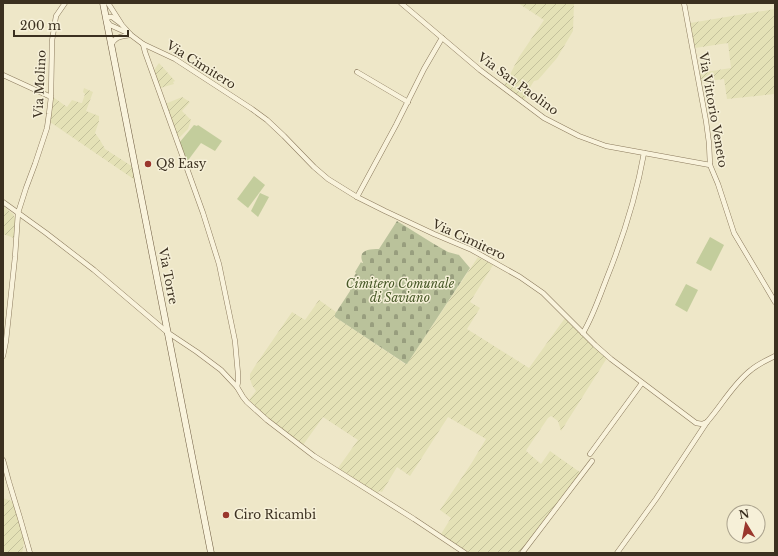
<svg xmlns="http://www.w3.org/2000/svg" width="778" height="556" font-family="'Libre Baskerville',serif">
<style>
.farmland{fill:url(#farmland-furrows)}
.grass{fill:#c3cd9c}
.cemetery{fill:url(#cemetery-stones)}
.lines{fill:none;stroke-linecap:round;stroke-linejoin:round}
.street-casing{stroke:#8b7a5d;stroke-width:5.5}
.secondary-casing{stroke:#6d5b40;stroke-width:7}
.street{stroke:#f9f3dc;stroke-width:4.5}
.secondary{stroke:#f9f3dc;stroke-width:6}
.poi-dot{fill:#9a372d;stroke:#f6f0d8;stroke-width:1.5}
.labels{text-anchor:middle;stroke-width:3;stroke-linejoin:round;paint-order:stroke}
.street-label{font-size:12px;fill:#3b3020;stroke:#f6f0d8}
.poi-label{font-size:12px;fill:#3b3020;stroke:#f6f0d8;text-anchor:start}
.park-label{font-size:12px;font-style:italic;fill:#475827;stroke:#f6f0d8}
</style>
<defs>
<pattern id="farmland-furrows" width="10" height="10" patternUnits="userSpaceOnUse"><rect width="10" height="10" fill="#e4e1b6"/><path d="M-1 1l2-2M0 10L10 0M9 11l2-2" fill="none" stroke="#c4c19c"/></pattern>
<pattern id="cemetery-stones" width="16" height="16" patternUnits="userSpaceOnUse"><rect width="16" height="16" fill="#bac29b"/><path d="M2 7V4a2 2 0 0 1 4 0v3zM10 15v-3a2 2 0 0 1 4 0v3z" fill="#989e7e"/></pattern>
</defs>
<rect width="100%" height="100%" fill="#eee7c8"/>
<g class="farmland">
<path d="M518,3h56l-1,28 -16,27 -19,22 -4,1 -5,8 2,2 -7,9 -20,-14 15,-29 25,-37z"/>
<path d="M775,9v85l-48,5 -3,-20 -23,3 -2,-9 32,-5 -3,-25 -33,5 -5,-25z"/>
<path d="M159,63l16,18 -2,1 1,2 -14,4 -6,-18z"/>
<path d="M84,88l9,4 -7,19 13,5v5l-4,12 5,7 5,9 28,18 2,13 -85,-58 3,-25 14,10 5,-7 9,3h1l3,-9 -2,-2z"/>
<path d="M182,97l8,5 -8,9 9,9 -3,9 -8,8h-3l-12,-33z"/>
<path d="M3,206l10,8 2,4 -1,20 -11,-4z"/>
<path d="M478,257l15,8 -23,37 10,6 -13,21 62,39 36,-50 42,40 -46,73 -3,-10 -7,-5 -3,2 -21,31 -1,2 15,13 9,-13 31,22 -60,80h-52l-28,-19 10,-16 -11,-8 31,-46 15,-25 -38,-22 -38,59 -13,-9 -15,25 -3,-1 -2,2 -39,-25 20,-28 -35,-23 -20,28 -36,-27 -18,-18 7,-9 -4,-6 -2,-6v-5l5,-8 37,-54 13,8 14,-20 17,12 -1,2v3l70,47h2z"/>
<path d="M3,498l11,4 7,23 3,16 -1,8 -1,4h-19z"/>
</g>
<g class="grass">
<path d="M194,125l3,1 1,-1 24,16 -7,10 -14,-8 -15,20 -7,-20z"/>
<path d="M254,176l11,9 -17,23 -11,-9z"/>
<path d="M260,193l9,4 -11,20 -7,-6z"/>
<path d="M710,237l14,8 -13,26 -15,-8z"/>
<path d="M686,284l12,6 -11,22 -12,-7z"/>
</g>
<path class="cemetery" d="M397,221l37,23 14,8 11,3 11,13 -63,96h-1l-71,-47v-3l15,-23 1,-9 5,-9 -1,-1 6,-10 1,1h1c-6,-13 6,-14 16,-14z"/>
<g class="lines">
<g class="street-casing">
<g id="street">
<path d="M108,3l14,22 9,10 12,9 32,15 77,50 15,11 17,16 30,31 14,12 29,18 28,14 49,23 38,16 48,27 23,16 52,52 16,14 85,64 6,1 5,-2c15,-17 26,-38 44,-52 7,-6 16,-10 24,-14"/>
<path d="M401,3l79,67 64,48 35,18 27,10 104,19"/>
<path d="M684,3l5,27 17,91 3,22 1,22 8,19 16,49 41,69"/>
<path d="M120,23l-8,-6h-3l-3,3 4,5 20,9"/>
<path d="M143,44l2,8 58,161 16,51 16,77 3,33v8l-1,5"/>
<path d="M111,45c5,-9 9,-8 18,-10"/>
<path d="M357,72l51,30"/>
<path d="M3,75l48,22"/>
<path d="M357,197l39,-72 28,-56 18,-31"/>
<path d="M3,202l43,31 48,37 73,62 30,20 24,18 16,17 6,10 4,5 20,18 47,36 100,63 51,34"/>
<path d="M583,333c10,-17 16,-35 23,-53 17,-42 30,-82 38,-127"/>
<path d="M3,356l3,-15 9,-84 3,-44 8,-25 9,-24 12,-36 2,-14 2,-17 1,-56 4,-25 9,-13"/>
<path d="M590,454l52,-71"/>
<path d="M3,460l6,22 11,36 10,35"/>
<path d="M522,553l70,-92"/>
<path d="M617,553l39,-54 51,-77"/>
</g>
</g>
<g class="secondary-casing">
<path id="secondary" d="M103,3l108,550"/>
</g>
<use href="#street" class="street"/>
<use href="#secondary" class="secondary"/>
</g>
<g class="poi-dot">
<circle cx="148" cy="164" r="4"/>
<circle cx="226" cy="515" r="4"/>
</g>
<g class="labels">
<g class="street-label">
<text transform="translate(201 65) rotate(32)" y="4">Via Cimitero</text>
<text transform="translate(40 84) rotate(-87)" y="4">Via Molino</text>
<text transform="translate(518 84) rotate(36)" y="4">Via San Paolino</text>
<text transform="translate(713 110) rotate(80)" y="4">Via Vittorio Veneto</text>
<text transform="translate(469 240) rotate(25)" y="4">Via Cimitero</text>
<text transform="translate(168 276) rotate(79)" y="4">Via Torre</text>
</g>
<g class="poi-label">
<text x="156" y="168">Q8 Easy</text>
<text x="234" y="519">Ciro Ricambi</text>
</g>
<g class="park-label">
<text x="400" y="288">Cimitero Comunale<tspan x="400" dy="14">di Saviano</tspan></text>
</g>
</g>
<rect width="778" height="556" fill="none" stroke="#3b3020" stroke-width="8"/>
<g transform="translate(746 524) rotate(350)"><circle r="19" fill="#f6f0d8" stroke="#aba38e"/>
<path d="M0-3L7 15L0 10L-7 15Z" fill="#9a372d"/>
<text y="-6" font-size="11" font-weight="bold" text-anchor="middle" fill="#3b3020">N</text>
</g>
<path d="M14 30v6h114v-6" fill="none" stroke="#3b3020" stroke-width="2"/>
<text x="20" y="30" font-size="12" fill="#3b3020" stroke="#f6f0d8" stroke-width="3" paint-order="stroke">200 m</text>
</svg>
